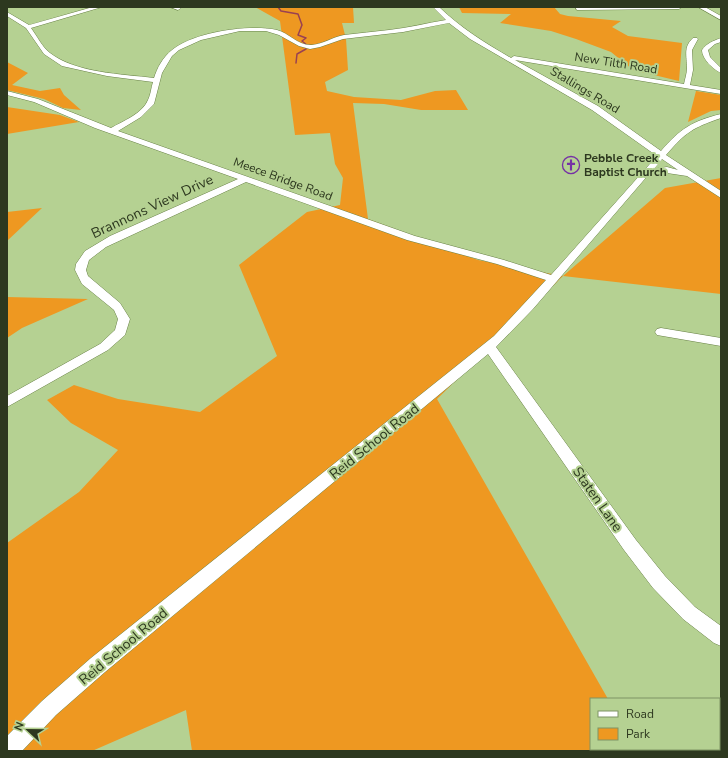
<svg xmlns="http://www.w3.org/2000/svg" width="728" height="758" font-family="'Nunito Sans',sans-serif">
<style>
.green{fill:#ee9821}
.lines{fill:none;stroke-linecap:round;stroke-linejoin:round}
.stream{stroke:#994152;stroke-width:1.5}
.minor-casing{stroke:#688146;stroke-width:1}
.minor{fill:#fff;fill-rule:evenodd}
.labels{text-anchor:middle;stroke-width:4;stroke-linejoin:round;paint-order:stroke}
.far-street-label{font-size:12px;fill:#2d381f;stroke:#b5d192}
.far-poi-label{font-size:12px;font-weight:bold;fill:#2d381f;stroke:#b5d192;text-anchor:start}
.street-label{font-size:14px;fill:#2d381f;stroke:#b5d192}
</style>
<rect width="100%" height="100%" fill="#b5d192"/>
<g class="green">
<path d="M255,7h98l1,16h-12l4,16 2,31 -23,12 2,9 27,6 47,3 34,-9 21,-1 12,20h-47l-37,-6 -31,-1 15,116 110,41 85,16 102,-88 56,-10v116l-158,-18 -126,123 171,300h-17v50h46l1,2h-446l-6,-41 -94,41h-85v-208l72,-51 39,-42 -47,-27 -24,-23 27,-15 44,14 82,13 77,-56 -38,-91 68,-53 33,-7 3,-27 -8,-14 -5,-31 -35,2 -15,-114z"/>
<path d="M459,7h95l6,7 8,2 53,5 -9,6 16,9 54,7 -3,38 -46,-11 -22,-18 -35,-13 -25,-8 -51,-8 11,-9 -49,-1z"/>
<path d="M7,62l21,11 -16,12 28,6 20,-3 4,7 17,15 -18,-2 -19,-9 -37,-9z"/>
<path d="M696,91l25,4v15l-10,1 -23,11z"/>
<path d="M7,107l53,8 19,7 -72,12z"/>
<path d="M42,208l-35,33v-29z"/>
<path d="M7,297l81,2 -66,29 -15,10z"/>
</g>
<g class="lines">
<g class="stream">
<path d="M278,7l3,4 17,3 4,11 -4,10 8,3 -4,3 6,5"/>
<path d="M296,63l1,-9 9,-5"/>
</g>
<g class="minor-casing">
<g id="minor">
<path d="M93,7h9l-71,21c6,8 11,19 19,25 26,20 71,21 104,25 3,-10 9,-21 18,-28 22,-18 77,-26 105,-20 12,3 21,16 35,15 11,-1 21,-8 32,-10 15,-2 30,-3 45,-5 19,-2 38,-7 57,-10l-13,-13h6c22,21 46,36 72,51l3,-2 170,28c1,-5 3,-11 3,-16 0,-12 -4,-21 6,-30h4l1,1 -6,11 1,20 -3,15 31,5v4l-206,-34 83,46 63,45c19,-22 31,-30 60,-37v4c-29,10 -35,14 -55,37l55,36v7l-34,-22 -20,-3 -18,1 -116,135 -37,38 140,193 29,36 30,31 26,19v20l-7,-3 -31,-24 -30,-31 -29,-38 -136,-196 -383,318 -49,43 -34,36h-15v-15l35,-35 49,-43 403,-322 52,-56 -49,-16 -90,-24 -161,-58 -140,65 -17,13 -3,10 2,6 32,27 10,16 -5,16 -17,15 -101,57v-11l93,-52 15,-14 3,-11 -4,-9 -32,-26 -7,-14 1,-6 9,-13 25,-15 128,-57 -143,-51 -61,-26 -27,-7v-4l31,8 73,29c12,-7 31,-14 37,-28 3,-6 3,-12 5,-18l-46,-6 -45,-10 -18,-12 -18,-26 -19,-12v-4l22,13zM449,23l21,16 122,71 65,46 -106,119 -47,-15 -89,-24 -297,-105 23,-14 13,-13 8,-31 10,-17 7,-6 22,-10 39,-9h26l13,4 20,11 11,3 10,-2 23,-8 60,-7zM662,159l16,11 -11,-3 -13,2z"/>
<path d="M170,7h10l1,1 -3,2z"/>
<path d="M575,7h107l-3,2 -102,1z"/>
<path d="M698,7h7l16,9v4z"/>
<path d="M721,38v4l-6,2 -7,6 2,7 11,11v5c-8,-4 -19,-14 -19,-23 5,-7 11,-9 19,-12z"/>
<path d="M661,328l60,10v8l-64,-11 -2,-3 2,-3z"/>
</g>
</g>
<use href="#minor" class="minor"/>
</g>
<defs>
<g id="church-ring" transform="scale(0.9)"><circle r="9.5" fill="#b5d192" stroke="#7631a5" stroke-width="1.5"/><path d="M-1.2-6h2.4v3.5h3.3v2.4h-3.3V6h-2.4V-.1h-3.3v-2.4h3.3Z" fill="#7631a5"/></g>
</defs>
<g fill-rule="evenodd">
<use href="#church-ring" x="571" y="165"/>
</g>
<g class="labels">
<g class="far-street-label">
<text transform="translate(616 63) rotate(9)" y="4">New Tilth Road</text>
<text transform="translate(585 90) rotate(31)" y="4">Stallings Road</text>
<text transform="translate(283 179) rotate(20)" y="4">Meece Bridge Road</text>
</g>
<g class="far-poi-label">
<text x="584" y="162">Pebble Creek<tspan x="584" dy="14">Baptist Church</tspan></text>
</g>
<g class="street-label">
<text transform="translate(152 206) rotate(-25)" y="5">Brannons View Drive</text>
<text transform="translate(374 441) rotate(-39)" y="5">Reid School Road</text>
<text transform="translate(598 499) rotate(55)" y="5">Staten Lane</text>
<text transform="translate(123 646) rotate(-40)" y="5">Reid School Road</text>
</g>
</g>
<rect width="728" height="758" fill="none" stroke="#2d381f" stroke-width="16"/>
<rect x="590" y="698" width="130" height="52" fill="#b5d192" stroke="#7f9464"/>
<rect x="598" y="711" width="20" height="6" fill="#ffffff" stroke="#7f9464"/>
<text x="626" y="718" font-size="12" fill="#2d381f">Road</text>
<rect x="598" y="728" width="20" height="12" fill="#ee9821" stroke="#7f9464"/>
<text x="626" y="738" font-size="12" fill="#2d381f">Park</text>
<g transform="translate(28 730) rotate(292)" stroke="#b5d192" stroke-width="3" paint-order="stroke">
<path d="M0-3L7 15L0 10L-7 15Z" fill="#2d381f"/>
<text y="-6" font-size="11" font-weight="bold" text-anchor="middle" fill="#2d381f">N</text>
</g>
</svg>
